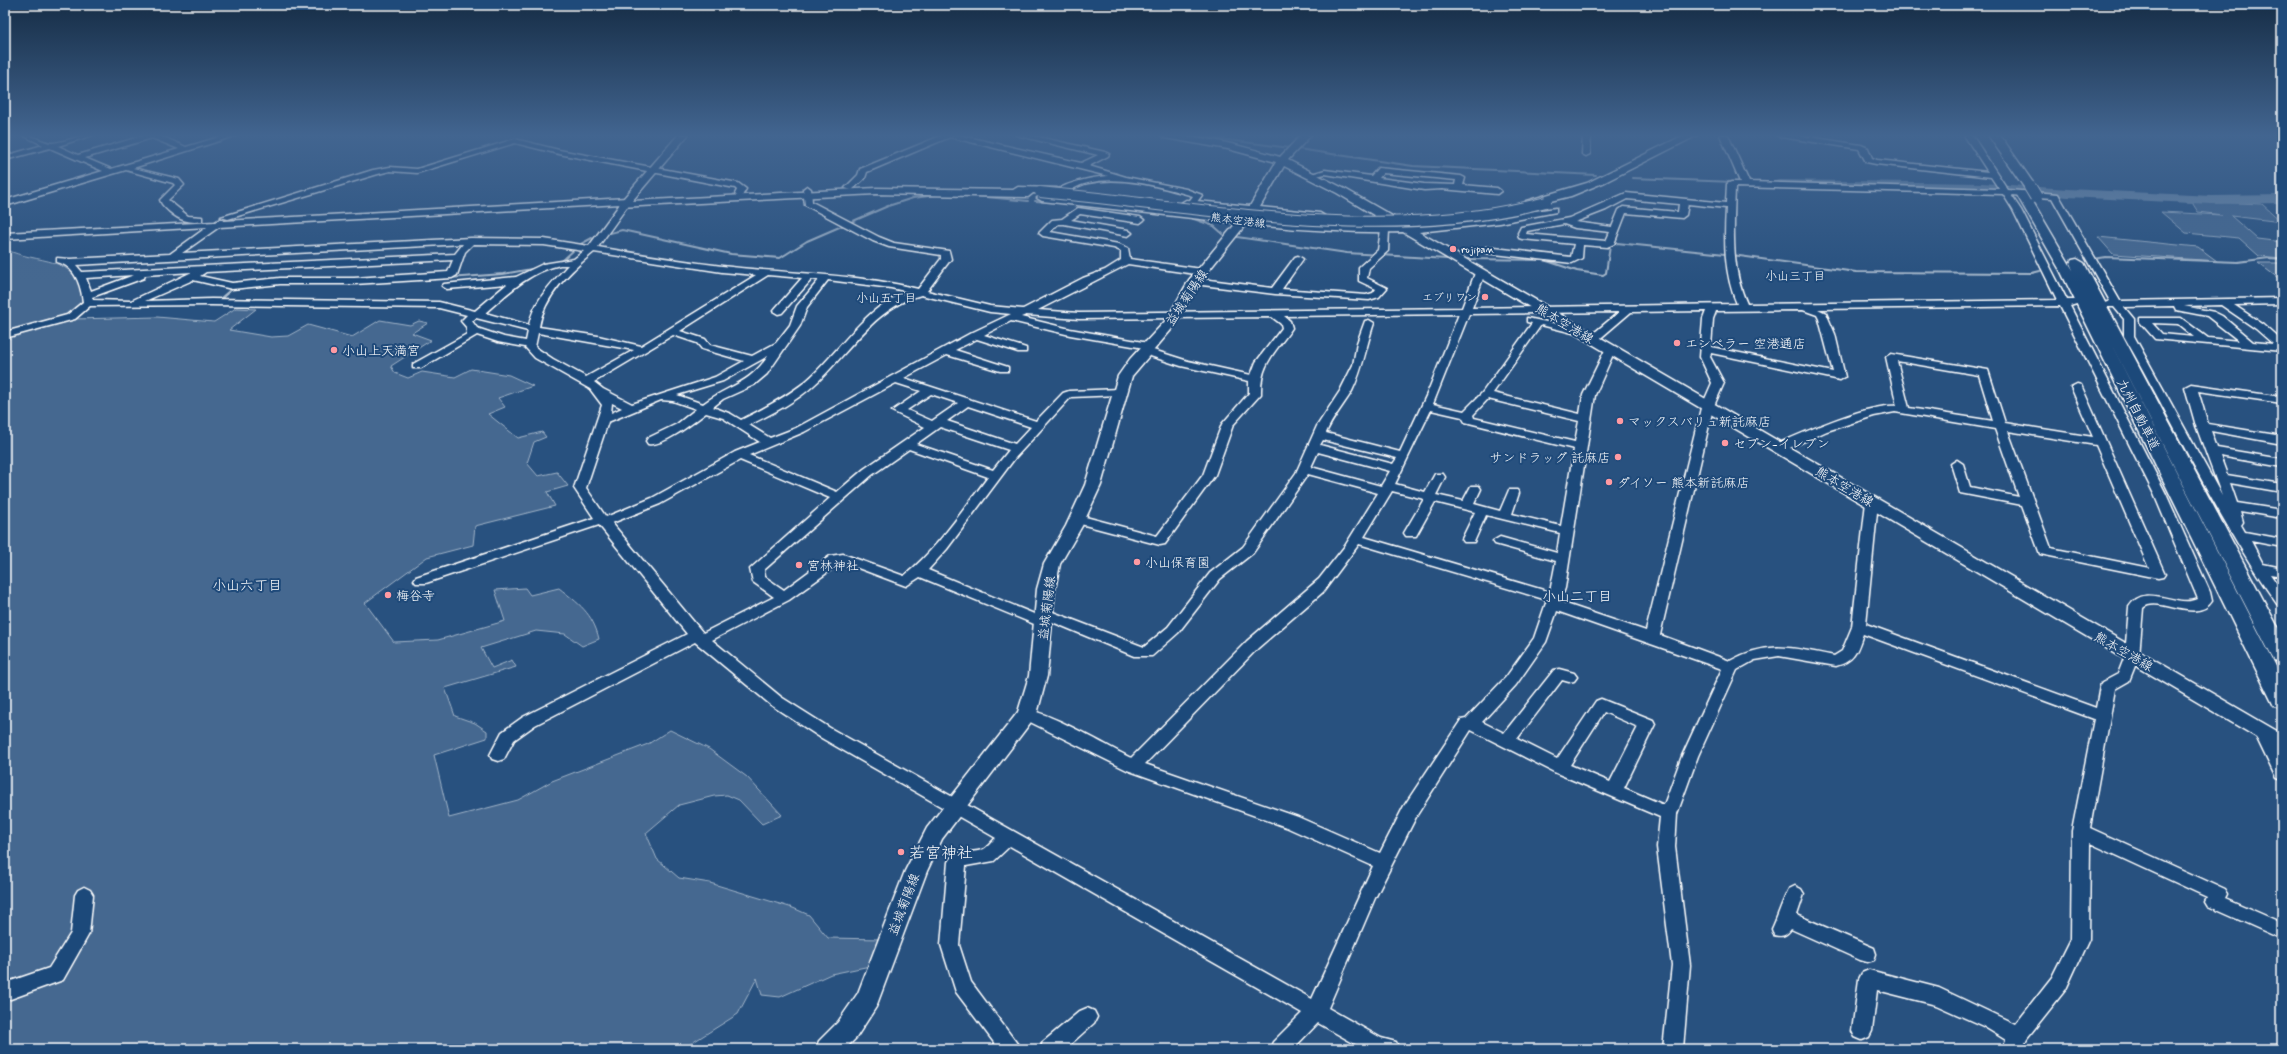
<svg xmlns="http://www.w3.org/2000/svg" width="2287" height="1054" font-family="Mynerve,'Klee One',sans-serif">
<style>
.green{fill:#446890;stroke:#a2b4c8}
.lines{fill:none;stroke-linecap:round;stroke-linejoin:round}
.stream-far1{stroke:#aabbcd;stroke-width:2}
.stream{stroke:#aabbcd;stroke-width:2.5}
.river{fill:#718dab;fill-rule:evenodd}
.minor-casing{stroke:#fff;stroke-width:3}
.major-casing{stroke:#fff;stroke-width:3}
.highway-casing{stroke:#fff;stroke-width:3}
.minor{fill:#1f4a7a;fill-rule:evenodd}
.major{fill:#1f4a7a;fill-rule:evenodd}
.highway{fill:#1f4a7a;fill-rule:evenodd}
.major-bridge-casing{stroke:#fff;stroke-width:12;stroke-linecap:butt}
.highway-bridge-casing{stroke:#fff;stroke-width:14;stroke-linecap:butt}
.major-bridge{stroke:#1f4a7a;stroke-width:10}
.highway-bridge{stroke:#1f4a7a;stroke-width:12}
.poi-dot{fill:#ff9aa2;stroke:#1f4a7a;stroke-width:1.5}
.labels{text-anchor:middle;stroke-width:4;stroke-linejoin:round;paint-order:stroke}
.far-street-label{font-size:11px;fill:#fff;stroke:#1f4a7a}
.far-poi-label{font-size:11px;fill:#fff;stroke:#1f4a7a;text-anchor:start}
.far-neighbourhood-label{font-size:12px;fill:#fff;stroke:#1f4a7a}
.street-label{font-size:13px;fill:#fff;stroke:#1f4a7a}
.poi-label{font-size:13px;fill:#fff;stroke:#1f4a7a;text-anchor:start}
.neighbourhood-label{font-size:14px;fill:#fff;stroke:#1f4a7a}
.near-poi-label{font-size:16px;fill:#fff;stroke:#1f4a7a;text-anchor:start}
</style>
<rect width="100%" height="100%" fill="#28517f"/>
<filter id="ink" filterUnits="userSpaceOnUse"><feTurbulence type="fractalNoise" baseFrequency=".025" numOctaves="2"/><feDisplacementMap in="SourceGraphic" scale="8" xChannelSelector="R" yChannelSelector="G"/><feConvolveMatrix kernelMatrix="1 2 1 2 8 2 1 2 1" color-interpolation-filters="sRGB"/></filter>
<g filter="url(#ink)">
<g class="green">
<path d="M2191,201l71,3 20,18 -51,-6 26,23 25,3v16l-23,-2 -20,-18 -53,-5 -25,-21 61,3 -24,-3z"/>
<path d="M2098,237l100,10 19,14 -104,-7z"/>
<path d="M5,249c33,16 71,4 79,50l-15,16 -64,18z"/>
<path d="M2258,263h24v18z"/>
<path d="M236,308l20,1 -27,21 42,7 17,-1 20,-11 44,12 28,-17 30,5 9,-4 9,2 -16,10 19,7 -40,26 4,7 13,5 14,-6 33,5 16,-8 38,6 24,11 -35,12 7,9 -17,7 30,24 24,-6 4,5 -12,5 -7,21 11,13 19,-4 11,14 -21,6 8,14 -80,20 -2,19 -46,12 -62,46 29,39 44,-2 67,-19 -10,-31 30,-2 5,7 29,-7c19,15 34,25 40,51l-17,7 -17,-12 -29,-3 -55,17 11,20 20,-8 4,7 -71,21 10,28 20,7 12,8v7l-53,17 15,63 69,-18 34,-19 96,-37 22,-14 39,19 38,28 35,38 -20,9 -23,-24 -12,-5 -13,1 -35,9 -33,28 11,26 22,19 31,5 83,25 16,7 19,23 53,1 -6,26 -44,9 -51,23 -18,-2 -5,-17 -19,36 -51,32 -10,3h-672v-712l69,-18 83,-2 57,5z"/>
</g>
<g class="lines">
<g class="stream-far1">
<path d="M1189,135l101,13"/>
<path d="M1298,149l115,17 183,9"/>
<path d="M1632,178l102,4"/>
<path d="M976,196l52,5"/>
<path d="M1035,201l16,1"/>
<path d="M1191,218l23,8 9,8"/>
<path d="M610,233l12,-3 109,24 49,4 27,-17 81,-35 25,-8 24,-3"/>
<path d="M1237,237l110,16 100,6"/>
<path d="M581,244l11,-6"/>
<path d="M1464,259l80,1 33,11 26,4 3,-2 4,-27 7,-3 108,11 131,18 176,1 8,-2"/>
<path d="M2094,259l12,-2 132,5 31,-4 13,1"/>
<path d="M556,262l6,-1 14,-13"/>
<path d="M449,278l54,-4 34,-6"/>
<path d="M231,289l3,-2"/>
</g>
<path class="stream" d="M219,300l14,-12"/>
<path class="river" d="M1779,180l203,3 86,6 144,7 70,-1v8l-70,1 -144,-7 -86,-8 -207,-4 -2,-2 2,-2z"/>
<g class="minor-casing">
<g id="minor">
<path d="M22,135c11,0 22,8 30,8 14,-1 26,-8 41,-8l-35,11 20,9 68,-20h13l27,12 40,-12h12l-105,33 46,11 5,6 -16,15 20,16 14,1v4c-16,4 -30,-5 -40,-17l-2,-4 15,-15 -2,-2 -47,-13 -121,36v-6l98,-29 -53,-23 -45,12v-4l38,-11zM152,138l27,11 -68,20 -26,-11z"/>
<path d="M943,135h16l122,28 17,-8 -82,-20h14l75,17 4,2 -1,2 -19,10 37,11 60,12 16,6 -8,11 -3,1 -4,-3 6,-8c-32,-9 -72,-21 -105,-13 -11,2 -19,9 -29,12l-3,-1v-4c17,-9 33,-12 52,-14l-158,-39 -83,35 -2,6 -13,12 -7,-2 13,-13 2,-6z"/>
<path d="M1583,135h8l-1,19 -4,2 -4,-2z"/>
<path d="M1720,135h8l21,47 250,7 -8,-12 -115,-13 -10,-2 -7,-13 -78,-12 -4,-2h19l65,10 7,3 4,10 5,2 111,12 -24,-37h8l36,55 50,4 62,107 162,-3v6l-48,1 30,20 18,16v10l-127,-12 -15,-17v-4h41l27,20 31,3 -32,-25 -31,-6 -2,-4 -50,1 10,12v17l88,160 -26,-70 -11,-39 6,-3 91,13v6l-84,-12 10,33 74,12v8l-71,-13 6,17 65,11v8l-62,-11 7,19 55,9v8l-52,-9 7,20 45,7v8l-42,-7 3,11 -2,3 4,7 37,7v8l-31,-6 12,23 19,4v8l-12,-2 12,17v15l-5,-2c-59,-84 -102,-179 -153,-268v-17l-10,-12h-7l-5,-3 8,-3 -58,-103 -41,-3 10,15 46,90h8l5,3 -10,3 96,188 44,98 2,9c-15,24 -55,-7 -69,7l-4,48 -10,25 -14,8 -25,139 134,61 3,5 -2,4 57,25v16l-74,-33 -3,-5 2,-4 -117,-54 -1,96 -23,50 -39,49 -5,11h-20l4,-9 -23,-14 -47,-21 -59,-15 -5,41 -3,6 -7,3 -7,-3 -3,-6 7,-52 3,-6 7,-3 70,18 76,36 37,-47 19,-38 1,-108 22,-112 -231,-85c-6,17 -8,27 -27,32l-57,-10 -24,4 -18,10 -39,86 -21,58 -2,33 15,118 -7,84h-20l9,-84 -15,-118 3,-30 -106,-45 -83,-42 -54,85 -42,83 -47,110 53,30 15,4 3,7h-35l-46,-26 -25,26h-23l3,-7 29,-29 -292,-167 -16,15 -28,5 -7,79 12,37 50,67h-22l-43,-57 -15,-47 7,-83c8,-15 23,-7 36,-13 4,-2 8,-8 12,-11l-178,-102 -47,-31 -76,-63 -160,83 -21,15 -10,19 -6,2 -6,-2 -2,-4 12,-23 21,-15 164,-83 -88,-109 -173,58h-10l-2,-3 2,-3 178,-59 -20,-30 28,-83 -12,-16 -55,-31 -10,-11 -27,-5 -21,-7 -56,33h-8v-4l54,-30v-6l-6,-7 6,-6 -28,-7 -228,-3 -121,1 -15,13 -70,19v-6l62,-17 16,-13c-2,-17 -8,-36 -26,-40v-4l13,1 100,-5 37,-27 -202,12v-6l210,-11 5,-3 4,2 403,-23 4,3 -33,46c41,7 82,14 124,19 65,8 132,7 196,23l23,-30v-4l-52,-8 -16,-6 -68,-36 -2,-16 4,-3 4,3 1,13 67,35 15,6 55,8 2,8 -24,32 63,15 33,3 60,-31 22,-8 16,-10v-9l-7,-3 -71,-12 -4,-3 13,-13 10,-1 16,-11 62,9 4,3 -4,3 -60,-9 -9,6 57,10 4,3 -4,3 -64,-12h-6l-8,8 69,12 9,4 2,11 72,10 5,3 -5,3 -74,-11 -90,46 41,3 383,-5 13,-35 5,-3 5,3 -13,35 265,-4c-13,-30 -13,-63 -11,-96l-38,-4 -2,11 -4,3 -56,-5 -12,31 -7,3 -24,-2 -1,13 -10,5 -86,-10 -5,-3 5,-3 85,10 3,-13 -52,-5 -3,-1 -1,-5 3,-6 48,-9 57,-25 100,10 1,-19 4,-2h9zM1735,187l268,7 10,16 44,90 -310,4c-17,-37 -13,-78 -12,-117zM1627,199l52,5 -1,8 -55,-5 -4,3 -7,17 -37,-5 31,-12zM620,204l-31,42 -45,-7 -73,-1 -289,15 37,-26zM1564,224l11,4 35,4 -4,9 -80,-7 1,-3zM463,244l-8,10 -373,18 -6,-7zM473,244l71,1 40,6 -10,8 -31,5 -27,13 -72,7 -2,2 5,3 60,-5 -32,27 -36,-9 -228,-3 -66,2 48,-21 39,9 48,-5h74l98,-6 5,-3 8,-23zM594,252l128,20 34,3 -115,71 -43,-10 -59,-9c5,-31 31,-56 55,-75zM453,260l-5,12 -94,6h-74l-48,5 -32,-7 6,-4zM560,265h8c-16,18 -34,35 -39,60l-44,-12c23,-20 44,-41 75,-48zM192,272l-61,29 -38,-1 -1,-3 52,-19 1,-3zM134,275l-43,16 -5,-13zM768,275l34,3 -29,33 5,3 4,-1 30,-34 7,1 -22,26 -7,19 -14,18 -24,13 -42,-11 -5,-6 -25,-8zM828,280l63,8 18,4c-43,11 -71,63 -104,90 -19,15 -42,27 -64,38l-10,-6 -18,-7 10,-8 31,-14 13,-11 33,-48 7,-19zM921,295l69,17 21,2 -40,19 -175,95 -26,10 -21,-13c22,-11 47,-23 65,-40 34,-30 60,-78 107,-90zM2221,305l35,24 17,15 -20,-2 -31,-26 -8,-4 -30,-6zM2060,306l94,188 44,105c-22,10 -53,-18 -69,8l-4,49 -7,18 -15,8 -3,4 -4,22 -230,-84 12,-122 -6,-4 -6,4 -14,125 -10,24 -8,5c-41,-8 -65,-16 -104,5l-70,-26 53,-227 11,-25 -14,-26 1,-4 129,27 5,-3 -10,-43 -9,-21 -8,-4zM1803,310l14,5 2,4 14,53 -122,-25 2,-28 3,-8zM1706,311l-3,8 -3,38 12,26 -11,25 -55,223 -86,-29 5,-14 30,-193 20,-45 -5,-3 -5,3 -22,45 -3,19 -87,-21 48,-68 36,9 5,-3 -5,-3 -50,-10v4l5,1 -50,70 -18,18 -31,-7 36,-90 150,-2 -31,26 -1,2 5,3 4,-1 35,-30zM1459,314l-32,80 -27,58 -74,-19c6,-15 18,-28 26,-42 11,-22 14,-45 22,-68l-5,-3 -4,1 -8,22 -4,22 -13,26 -23,35 -21,47 -53,74 -33,26 -42,54 -24,20 -94,-36h-10l-1,5 -111,-46 19,-21 68,-91 56,-61 49,-2 6,-3 -6,-3 -51,2 -6,2 -27,28 -132,-43 43,-23 53,16h8v-4l-53,-17 22,-11 41,13h8v-4l-42,-13 27,-14 59,14 74,13 -4,3 1,2 40,13 68,15v12l-27,31 -19,51 -46,61 -79,-21 -6,4 1,3 87,23 5,-1 50,-69 18,-50 28,-31c-1,-31 15,-42 31,-66l-2,-7 -6,-5zM1026,315l53,4 193,-2 9,7 1,4 -26,34 -5,13 -63,-14 -38,-12 5,-3 -1,-2 -84,-15 -49,-12zM476,318l52,13 -2,10 -22,-4 -27,-9 -5,-7zM2152,323l26,1 16,13 -32,-3zM538,333l96,17 -48,27 -33,-18 -18,-12zM673,335l24,8 5,6 42,12 -29,16 -83,27 -29,-15 -9,-7zM768,356c-19,29 -40,29 -65,48l-26,-9 46,-14zM896,383l25,8 -29,20 33,16 -61,42 -27,23 -88,-37 55,-23zM931,394l27,9 -26,18 -25,-11zM1488,399l91,22 -4,21 -101,-24 -1,-3zM661,400l12,1 23,8 -19,15 -29,14 -2,3 2,3c15,3 46,-22 58,-31l17,5 37,24 -25,10 -83,46 -46,19 -20,-29 22,-66zM612,403l10,5 -11,5zM968,406l63,21 -16,17 -68,-23zM1431,410l31,7 3,5 109,27 -13,77 -49,-12 7,-21 -2,-3h-8l-9,21 -26,-7 7,-15 -2,-3h-8l-8,15 -27,-6 9,-18 -2,-3h-8l-10,18 -30,-8zM940,427l69,23 -16,20 -77,-26zM1323,440l74,18 -4,6 -73,-19zM909,449l79,28c-26,34 -50,71 -84,99l-61,-22 -13,2 -46,34 -19,-13 -1,-7 108,-95zM1318,452l72,19 -9,15 -70,-19zM740,460l90,38 -80,71 3,13 21,15 -71,36 -91,-110 48,-19zM1308,474l70,19 -33,53 -26,33 -72,62 -116,117c-19,-9 -94,-53 -109,-48l-3,4 3,4 105,52 159,57 87,39 -61,133 -482,-271 -49,-31 -69,-57 77,-40 53,-38 64,24 14,-9 119,49h10l1,-5 84,35h18l26,-23 42,-54 33,-26zM1392,491l32,8 -20,34 2,3h10l19,-34 40,10 -13,27 2,3h10l12,-27 74,18 -3,20 -57,-16 -7,4 2,3 61,17 -6,31 -186,-55zM1359,544l188,56 -13,38 -28,39 -40,42 -5,1 -57,86 -24,47 -82,-36 -153,-53 113,-116 65,-56zM1557,611l165,58 -40,87 -18,49 -40,-17 31,-64 -2,-4 -52,-21 -5,2 -39,58 -40,-20 45,-59 7,2 5,-1 3,-4 -3,-4 -15,-4 -5,1 -50,63 -22,-11 34,-37 30,-43zM1604,712l34,15 -28,55 -40,-17z"/>
<path d="M515,139l44,11 179,33 8,6 -4,7 -3,1 -4,-3 2,-4 -2,-2 -176,-34 -44,-11 -98,30 -27,-2 -12,3 -150,45 -7,-2 152,-47 17,-3 27,2z"/>
<path d="M1378,168l83,8 4,2 -2,7 34,3 4,3 -4,3 -55,-5 -18,1 -99,-16 -13,3 -4,-2 17,-5 46,6zM1383,173l73,7 -1,5 -31,-1 -45,-6z"/>
<path d="M1385,227l4,3 -1,21 -19,17 -2,10 20,10 -8,9 -10,3 -94,-6 -81,-10 -5,-3 5,-3 78,10 23,-31 3,-1 5,3 -21,30 84,6 7,-2 3,-4 -17,-8v-14l19,-17 3,-20z"/>
<path d="M1891,354l97,16 17,53 88,14 -22,-50 6,-3 4,1 84,189 -2,3 -5,1 -118,-24 -18,-49 -62,-12 -9,-29 6,-4 6,4 7,23 49,10 -24,-68 -100,-17 -21,4 -47,15 -44,20h-8l-2,-3 2,-3c28,-12 93,-42 122,-39l-11,-49zM1897,361l82,14 14,46 -84,-13zM2008,431l88,14 53,123 -98,-20z"/>
<path d="M2262,726l6,2 14,29v23l-6,-2 -22,-46 2,-4z"/>
<path d="M1795,886l6,3 3,5 -7,21 77,33 2,6 -2,6 -7,2 -7,-2 -69,-31c-5,7 -9,8 -17,6l-2,-6c6,-13 10,-27 17,-40z"/>
<path d="M84,887l6,3 3,5 -4,39 -26,46 -58,21v-18l44,-15 22,-35 4,-38 3,-5z"/>
<path d="M1087,1008l7,3 3,6 -3,6 -29,26h-25l3,-7 37,-31z"/>
</g>
</g>
<g class="major-casing">
<g id="major">
<path d="M678,135h10l-56,66 244,-13 137,2 5,-3 39,1 5,3 -5,3 -24,-1 -5,4 -152,-3 -256,13 -1,-2 4,-6z"/>
<path d="M1160,135c41,-1 81,11 120,22l21,-22h10l-23,25 57,29 63,36h29l119,-17v4l-56,11 -81,9 863,502v16l-7,-2 -872,-516c-53,1 -104,-2 -157,-8l-48,60 -22,40 -44,52 -31,109 -19,41 -22,38 -5,25 -8,87 -10,38 -95,125 -15,32 -51,136 -20,31 -11,11h-29l3,-8 19,-19 20,-29 47,-122 22,-43 91,-116 11,-36 8,-87 7,-25 22,-38 19,-41 33,-109 12,-17 37,-40 22,-39 47,-57 -194,-22 -5,-3 5,-3 199,22 4,-5 -59,-6 -5,-3 5,-3 64,6 26,-44 -48,-13 -63,-11zM1284,166l53,27 55,33c-47,1 -94,-2 -141,-8l4,-5 65,6 5,-3 -5,-3 -60,-6z"/>
<path d="M1684,135h14l-93,47 -34,14 -41,10 -5,-3 1,-2 61,-18z"/>
</g>
</g>
<g class="highway-casing">
<g id="highway">
<path d="M1988,135h12l36,52 -2,3h-8z"/>
<path d="M2023,191l6,4 44,75 -3,-7 2,-3 5,-1 7,4 198,372v27l-8,-2 -3,-5 -162,-315 173,338v30l-8,-2 -3,-6 -210,-428 -44,-77z"/>
</g>
</g>
<use href="#minor" class="minor"/>
<use href="#major" class="major"/>
<use href="#highway" class="highway"/>
<g class="major-bridge-casing">
<path id="major-bridge" d="M1040,192c165,15 344,53 506,10"/>
</g>
<g class="highway-bridge-casing">
<path id="highway-bridge" d="M2030,187l6,10"/>
</g>
<use href="#major-bridge" class="major-bridge"/>
<use href="#highway-bridge" class="highway-bridge"/>
</g>
</g>
<linearGradient id="sky" x2="0" y2="1"><stop stop-color="#162d46"/><stop offset="0.48" stop-color="#426590"/><stop offset="1" stop-color="#426590" stop-opacity="0"/></linearGradient>
<rect width="2287" height="282" fill="url(#sky)"/>
<g class="poi-dot">
<circle cx="1453" cy="249" r="4"/>
<circle cx="1485" cy="297" r="4"/>
<circle cx="1677" cy="343" r="4"/>
<circle cx="334" cy="350" r="4"/>
<circle cx="1620" cy="421" r="4"/>
<circle cx="1725" cy="443" r="4"/>
<circle cx="1618" cy="457" r="4"/>
<circle cx="1609" cy="482" r="4"/>
<circle cx="1137" cy="562" r="4"/>
<circle cx="799" cy="565" r="4"/>
<circle cx="388" cy="595" r="4"/>
<circle cx="901" cy="852" r="4"/>
</g>
<g class="labels">
<g class="far-street-label">
<text transform="translate(1238 220) rotate(7)" y="4">熊本空港線</text>
</g>
<g class="far-poi-label">
<text x="1461" y="253">rojipan</text>
<text x="1477" y="301" text-anchor="end">エブリワン</text>
</g>
<g class="far-neighbourhood-label">
<text x="1795" y="280">小山三丁目</text>
<text x="886" y="302">小山五丁目</text>
</g>
<g class="street-label">
<text transform="translate(1186 297) rotate(-56)" y="5">益城菊陽線</text>
<text transform="translate(1565 323) rotate(31)" y="5">熊本空港線</text>
<text transform="translate(2139 414) rotate(63)" y="5">九州自動車道</text>
<text transform="translate(1845 486) rotate(31)" y="5">熊本空港線</text>
<text transform="translate(1046 608) rotate(-83)" y="5">益城菊陽線</text>
<text transform="translate(2124 651) rotate(30)" y="5">熊本空港線</text>
<text transform="translate(903 904) rotate(-69)" y="5">益城菊陽線</text>
</g>
<g class="poi-label">
<text x="1685" y="348">エンペラー 空港通店</text>
<text x="342" y="355">小山上天満宮</text>
<text x="1628" y="426">マックスバリュ新託麻店</text>
<text x="1733" y="448">セブン-イレブン</text>
<text x="1610" y="462" text-anchor="end">サンドラッグ 託麻店</text>
<text x="1617" y="487">ダイソー 熊本新託麻店</text>
<text x="1145" y="567">小山保育園</text>
<text x="807" y="570">宮林神社</text>
<text x="396" y="600">梅谷寺</text>
</g>
<g class="neighbourhood-label">
<text x="247" y="590">小山六丁目</text>
<text x="1577" y="601">小山二丁目</text>
</g>
<g class="near-poi-label">
<text x="909" y="858">若宮神社</text>
</g>
</g>
<rect width="2287" height="1054" fill="none" stroke="#1f4a7a" stroke-width="20"/>
<rect x="10" y="10" width="2267" height="1034" fill="none" stroke="#fff" stroke-width="1.5" filter="url(#ink)"/>
</svg>
